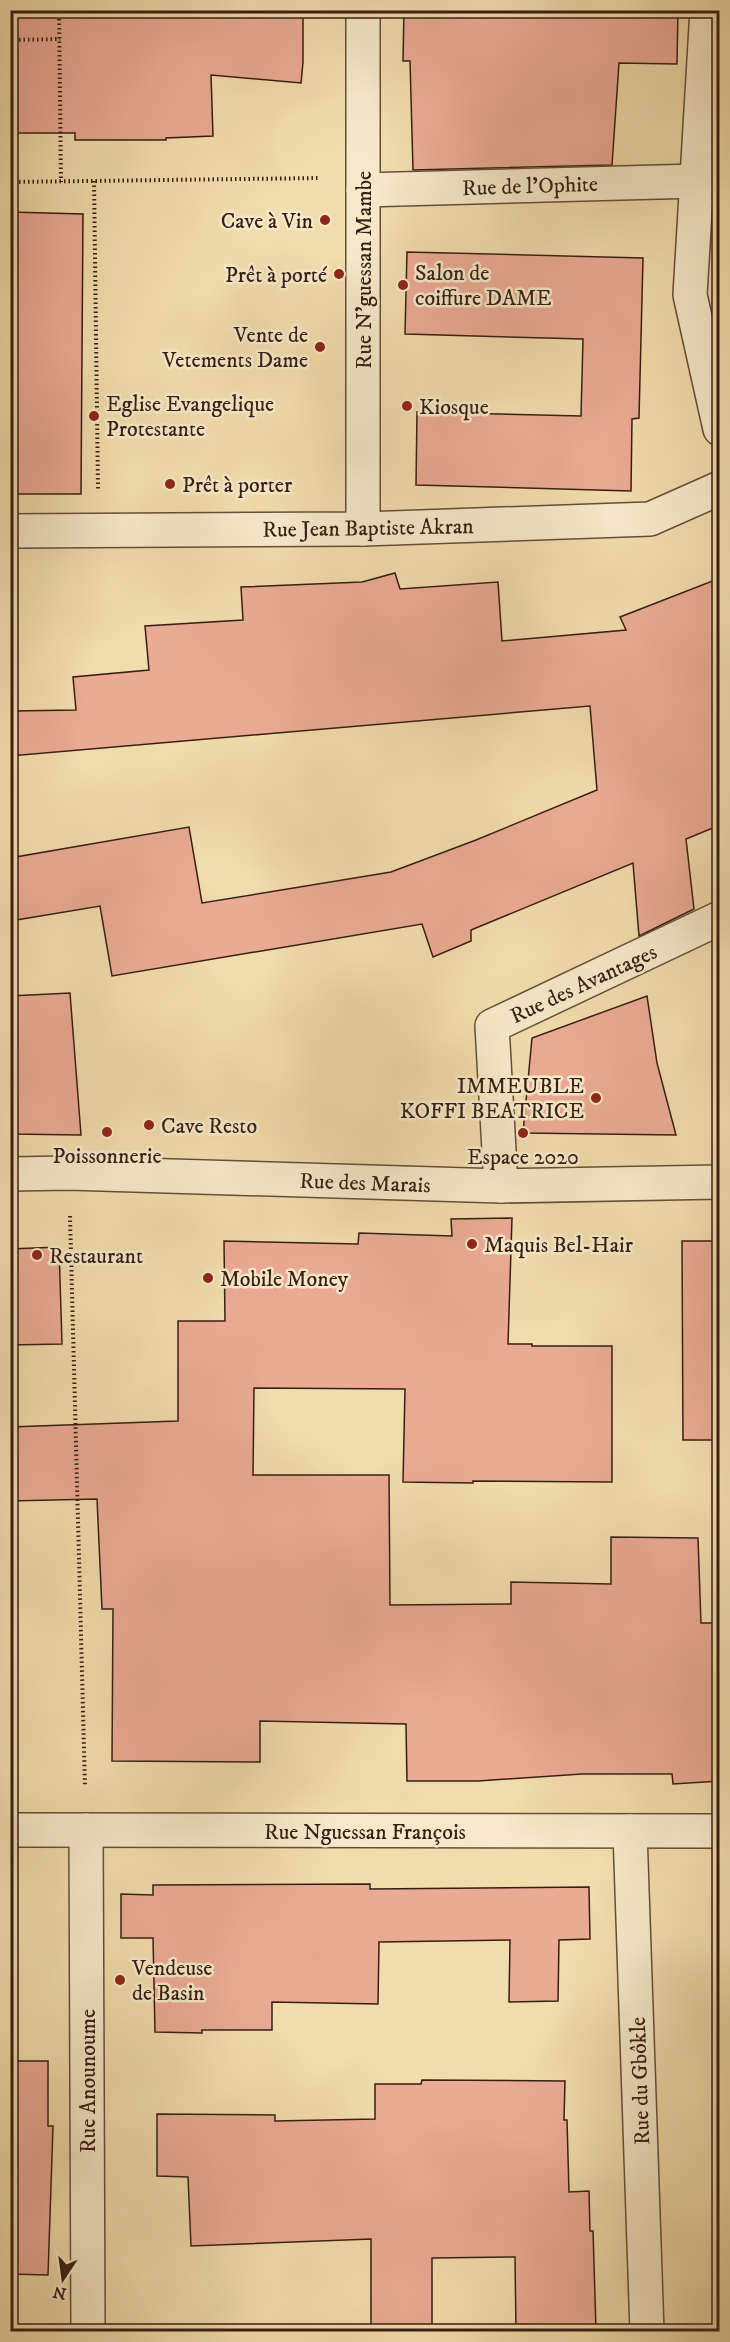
<svg xmlns="http://www.w3.org/2000/svg" width="730" height="2342" font-family="'IM FELL DW Pica',serif">
<style>
.building{fill:#ebaa94;stroke:#361e13;stroke-width:1.5}
.lines{fill:none;stroke-linecap:round;stroke-linejoin:round}
.minor-casing{stroke:#654e39;stroke-width:36}
.tertiary-casing{stroke:#654e39;stroke-width:36}
.path{stroke:#361e13;stroke-width:4;stroke-dasharray:1.5 3;stroke-linecap:butt}
.minor{stroke:#f6e8c9;stroke-width:33}
.tertiary{stroke:#f6e8c9;stroke-width:33}
.poi-dot{fill:#8f2418;stroke:#f6e8c9;stroke-width:2}
.labels{text-anchor:middle;stroke-width:5;stroke-linejoin:round;paint-order:stroke}
.street-label{font-size:22px;fill:#361e13;stroke:#f6e8c9}
.poi-label{font-size:22px;fill:#361e13;stroke:#f6e8c9;text-anchor:start}
</style>
<rect width="100%" height="100%" fill="#f1dcac"/>
<filter id="stains"><feTurbulence type="fractalNoise" baseFrequency=".00333" numOctaves="4"/><feColorMatrix values="0 0 0 0 .2 0 0 0 0 .09 0 0 0 0 .02 0 0 0 .5 -.17"/></filter>
<radialGradient id="worn" r=".72"><stop offset=".6" stop-color="#630" stop-opacity="0"/><stop offset="1" stop-color="#630" stop-opacity=".3"/></radialGradient>
<g class="building">
<path d="M10,10h293v52l-2,21 -90,-8 2,61 -47,2v2h-91v-7h-65z"/>
<path d="M404,10h274l-1,54 -58,-1 -7,102 -199,5 -3,-109h-7z"/>
<path d="M10,212l73,2 -2,280h-71z"/>
<path d="M407,252l236,6 -4,160 -7,1 -1,72 -215,-6 1,-73 164,4 2,-77 -178,-5z"/>
<path d="M395,573l5,16 98,-7 4,59 124,-11 -6,-13 100,-39v247l-34,14 8,70 -55,27 -6,-73 -162,67v11l-38,16 -11,-33 -310,52 -12,-70 -90,15v-63l179,-31 13,76 189,-31 85,-32 121,-50 -7,-84 -580,50v-45l66,-1 -3,-33 76,-7 -4,-44 98,-6 -2,-33 121,-5z"/>
<path d="M70,993l11,142 -71,-1v-138z"/>
<path d="M647,996l10,67 19,72 -153,-2 9,-95z"/>
<path d="M512,1218l-4,126h24v2h80v136l-139,-1v2l-70,-1 2,-93 -151,-1 -1,87h136l1,130 121,-1v-22l100,2v-47l87,1 3,85h19v158l-47,3 -1,-10h-90l-104,7h-71l-1,-57 -146,-3v41l-148,-1 1,-152h-11l-5,-110 -87,2v-74l168,-6v-100h47l-1,-80 134,3 1,-11 93,3 -1,-17z"/>
<path d="M682,1241h38v199h-37z"/>
<path d="M59,1247l3,97 -52,1v-96z"/>
<path d="M370,1884v5l219,-2 1,52 -31,1 -1,61 -49,1 1,-62 -131,2 -1,62 -106,-2v28h-70v3l-47,-1 -2,-94h-32v-44l32,1v-10z"/>
<path d="M10,2061h38v65h5l-5,149 -38,-1z"/>
<path d="M422,2080l143,1 -1,39h3l2,72 20,-1 1,40h3l3,98 -80,2 -1,-74 -83,1v73l-61,-1v-91l-180,7 -3,-69 -31,-1v-62l118,1v6l100,-2v-35h46z"/>
</g>
<g class="lines">
<g class="minor-casing">
<g id="minor">
<path d="M363,10v519"/>
<path d="M707,10l-17,285 30,134"/>
<path d="M363,190l334,-9"/>
<path d="M10,531l353,-2 287,-10 70,-31"/>
<path d="M501,1186l-9,-160 228,-108"/>
<path d="M10,1830l710,1"/>
<path d="M86,1830l2,502"/>
<path d="M630,1831l17,501"/>
</g>
</g>
<g class="tertiary-casing">
<path id="tertiary" d="M10,1174l59,-1 432,13 219,-4"/>
</g>
<g class="path">
<path d="M59,10l2,172"/>
<path d="M10,40l50,-1"/>
<path d="M94,181l4,308"/>
<path d="M10,182l310,-4"/>
<path d="M70,1216l15,571"/>
</g>
<use href="#minor" class="minor"/>
<use href="#tertiary" class="tertiary"/>
</g>
<g class="poi-dot">
<circle cx="325" cy="220" r="6"/>
<circle cx="339" cy="274" r="6"/>
<circle cx="403" cy="285" r="6"/>
<circle cx="320" cy="347" r="6"/>
<circle cx="407" cy="406" r="6"/>
<circle cx="94" cy="416" r="6"/>
<circle cx="170" cy="484" r="6"/>
<circle cx="596" cy="1098" r="6"/>
<circle cx="149" cy="1125" r="6"/>
<circle cx="107" cy="1132" r="6"/>
<circle cx="523" cy="1133" r="6"/>
<circle cx="472" cy="1244" r="6"/>
<circle cx="37" cy="1255" r="6"/>
<circle cx="208" cy="1278" r="6"/>
<circle cx="120" cy="1980" r="6"/>
</g>
<g class="labels">
<g class="street-label">
<text transform="translate(530 185) rotate(-2)" y="8">Rue de l'Ophite</text>
<text transform="translate(363 270) rotate(-90)" y="8">Rue N'guessan Mambe</text>
<text transform="translate(368 527) rotate(-1)" y="8">Rue Jean Baptiste Akran</text>
<text transform="translate(583 983) rotate(-25)" y="8">Rue des Avantages</text>
<text transform="translate(365 1182) rotate(2)" y="8">Rue des Marais</text>
<text x="365" y="1839">Rue Nguessan François</text>
<text transform="translate(87 2081) rotate(-90)" y="8">Rue Anounoume</text>
<text transform="translate(639 2081) rotate(-92)" y="8">Rue du Gbôkle</text>
</g>
<g class="poi-label">
<text x="313" y="228" text-anchor="end">Cave à Vin</text>
<text x="415" y="280">Salon de<tspan x="415" dy="25">coiffure DAME</tspan></text>
<text x="327" y="282" text-anchor="end">Prêt à porté</text>
<text x="308" y="342" text-anchor="end">Vente de<tspan x="308" dy="25">Vetements Dame</tspan></text>
<text x="106" y="411">Eglise Evangelique<tspan x="106" dy="25">Protestante</tspan></text>
<text x="419" y="414">Kiosque</text>
<text x="182" y="492">Prêt à porter</text>
<text x="584" y="1093" text-anchor="end">IMMEUBLE<tspan x="584" dy="25">KOFFI BEATRICE</tspan></text>
<text x="161" y="1133">Cave Resto</text>
<text x="107" y="1163" text-anchor="middle">Poissonnerie</text>
<text x="523" y="1164" text-anchor="middle">Espace 2020</text>
<text x="484" y="1252">Maquis Bel-Hair</text>
<text x="49" y="1263">Restaurant</text>
<text x="220" y="1286">Mobile Money</text>
<text x="132" y="1975">Vendeuse<tspan x="132" dy="25">de Basin</tspan></text>
</g>
</g>
<rect width="730" height="2342" fill="none" stroke="#f1dcac" stroke-width="36"/>
<rect x="12" y="12" width="706" height="2318" fill="none" stroke="#361e13" stroke-width="3"/>
<rect x="18" y="18" width="694" height="2306" fill="none" stroke="#361e13" stroke-width="1.5"/>
<g transform="translate(63 2279) rotate(193)" stroke="#f6e8c9" stroke-width="4.5" paint-order="stroke">
<path d="M0-4.5L10 22L0 15L-10 22Z" fill="#361e13"/>
<text y="-9" font-size="16" font-weight="bold" text-anchor="middle" fill="#361e13">N</text>
</g>
<rect width="100%" height="100%" filter="url(#stains)"/>
<rect width="100%" height="100%" fill="url(#worn)"/>
</svg>
